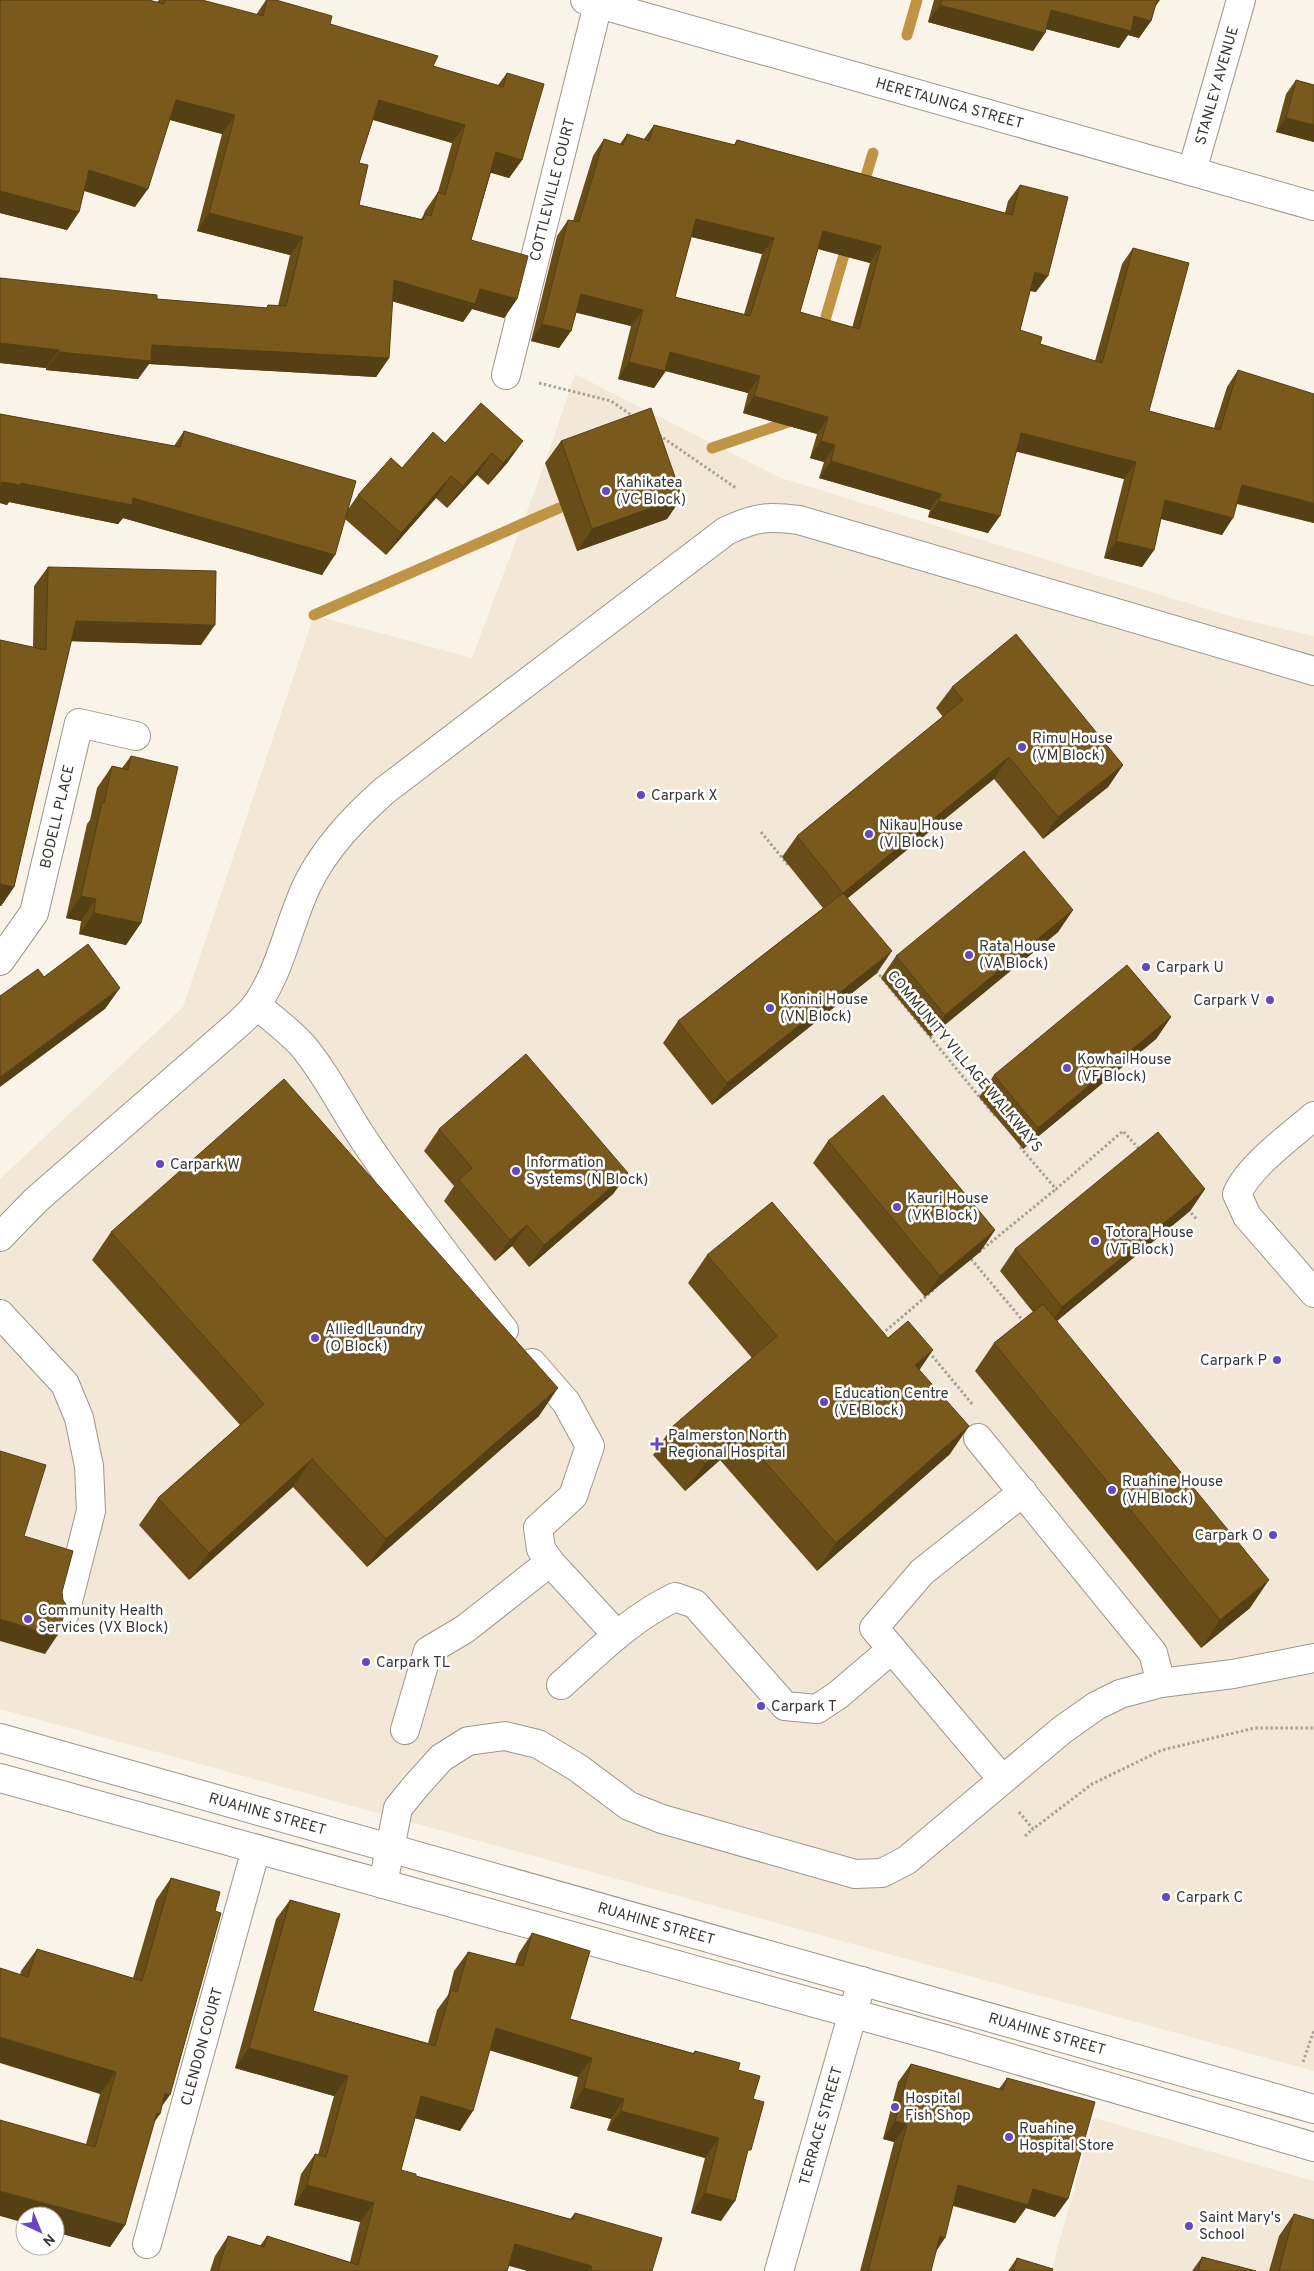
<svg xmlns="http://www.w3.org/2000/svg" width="1314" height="2271" font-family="Overpass,sans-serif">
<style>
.built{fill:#f3e8d7}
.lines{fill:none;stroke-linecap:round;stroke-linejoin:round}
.stream{stroke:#bf9445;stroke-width:11}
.minor-casing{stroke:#9c968b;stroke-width:30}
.major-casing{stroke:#9c968b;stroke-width:30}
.path{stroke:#a6a199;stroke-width:3;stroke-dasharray:2.5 2.5;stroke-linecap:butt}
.minor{stroke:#fff;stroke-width:28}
.major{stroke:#fff;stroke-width:28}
.wall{fill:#694d18;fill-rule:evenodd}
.shaded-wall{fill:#553f14}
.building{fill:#7a5a1c;stroke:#553f14;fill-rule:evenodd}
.poi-dot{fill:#6647bf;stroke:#fff;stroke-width:2}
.labels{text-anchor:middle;stroke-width:5;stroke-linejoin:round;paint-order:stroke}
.street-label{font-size:15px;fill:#3a3733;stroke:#fff}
.poi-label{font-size:15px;fill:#3a3733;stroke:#fff;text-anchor:start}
</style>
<rect width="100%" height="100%" fill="#faf4e8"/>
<g class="built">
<path d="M575,374l206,104 452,139 81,19v1435l-1314,-362v-530l183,-172 131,-392 158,43 73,-195z"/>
<path d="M1094,2118l220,63v90h-263z"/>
</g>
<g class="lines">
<g class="stream">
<path d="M907,35l10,-35"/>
<path d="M862,189l11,-36"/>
<path d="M821,334l27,-93"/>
<path d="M712,448l85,-29"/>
<path d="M314,615l245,-107"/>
</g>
<g class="minor-casing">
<g id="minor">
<path id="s1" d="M585,0l729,206"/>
<path id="s2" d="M1192,171l49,-171"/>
<path id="s3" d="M506,375l92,-371"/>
<path id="s4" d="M0,961l34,-48 45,-190 57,13"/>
<path d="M256,1005c16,13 32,25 46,40 24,28 40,62 60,92 45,67 93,131 142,193"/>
<path d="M1314,1116c-22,19 -66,51 -77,78l10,22 67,77"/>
<path d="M0,1237l36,-37 194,-169c9,-8 20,-17 27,-27 24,-35 32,-81 50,-119 18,-37 47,-67 77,-94l342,-260c30,-14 41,-15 73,-11l515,151"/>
<path d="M0,1314l65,70 14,34 10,48 2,45 -26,102"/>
<path d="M532,1363l34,39 24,44 -17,50 -35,32 3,21 9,13 67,73"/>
<path d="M978,1438l175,215 8,30"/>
<path d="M561,1685c36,-32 70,-67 114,-88l20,7 90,102 32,3 21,-14 54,-46"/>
<path d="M405,1730l23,-79 37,-22 85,-67"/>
<path d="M1002,1779l-128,-151 48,-56 101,-80"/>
<path d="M383,1884l15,-76 18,-22 25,-28 27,-17 37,-5 33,8 40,24 51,38 33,13 193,55 27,-1 25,-13 155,-130 34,-24 24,-12 41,-11 72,-9 81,-16"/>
<path id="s5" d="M147,2244l109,-395"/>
<path id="s6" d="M779,2271l83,-290"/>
</g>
</g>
<g class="major-casing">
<g id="major">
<path id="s7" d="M0,1738l1314,371"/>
<path d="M0,1778l945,261 369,108"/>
</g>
</g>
<g class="path">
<path d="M539,383l72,18 23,16"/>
<path d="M659,435l77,53"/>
<path d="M761,832l28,34"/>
<path d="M876,971l120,146"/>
<path d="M1020,1147l36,42 67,-58 17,19"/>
<path d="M1188,1209l9,11"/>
<path d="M979,1252l77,-63"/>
<path d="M971,1259l53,63"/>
<path d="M882,1334l54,-46"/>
<path d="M929,1352l44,53"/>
<path d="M1019,1812l14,17 59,-45 70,-34 93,-22h59"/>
<path d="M1025,1836l8,-7"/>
<path d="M1303,2062l11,-32"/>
</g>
<use href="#minor" class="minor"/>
<use href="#major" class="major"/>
</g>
<g class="wall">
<path d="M0,0l157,2 2,-2h43l54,15 10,-15h10l54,24 103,42 65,19 9,-12 15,87 -13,18 -18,-6 -20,68 46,59 -13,19 -32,-9 -9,13 -71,-21 -3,57 -13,19 -227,-13 -11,15 -92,-9v-2l-46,-5v-85l157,21 109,9 2,-3 10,1 12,-51 -93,-24 25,-97 -52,-14 -35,87 -51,-16 -5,21 -12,18 -67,-17zM373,120l79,23 -14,49 -13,19 -2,5 -2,3 -62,-14v-42z"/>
<path d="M934,0h226l-5,7 -4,14 -12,17 -11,-3 -9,13 -73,-19 -1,4 -12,18 -105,-29z"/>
<path d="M1296,80l18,5v57l-38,-10 10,-38z"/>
<path d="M654,125l80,20 3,-5 268,73 3,-12 12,-16 16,107 -6,-1 -10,39 20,14 55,17 27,-97 11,-16 16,163 65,17 13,-41 11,-17 76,153 -77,-19 -15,31 -61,-16 -7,31 -12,17 -38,-9 20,-79 -107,-28 -29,82 -60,-16 2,-7 -111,-32 5,-16 -14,-4 7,-24 -74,-21 5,-20 -82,-22 -12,17 -36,-9 13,-53 -55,-14 -5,19 -12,17 -28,-7 26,-105 11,-16 5,1 20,-65 11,-17 16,5 7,-10 17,5zM691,237l71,17 -18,60 -69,-17zM818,249l52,14 -18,65 -52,-16z"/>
<path d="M481,403l27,59 -20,23 -11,-10 -30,33 -11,-10 -50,57 -41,-36 -23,56 -199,-57 -5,6 -109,-22 -2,3 -7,-2v-89l174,32 10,-15 165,77 9,-13 44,-27 43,-25z"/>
<path d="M561,441l121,56 -15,22 -90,32 -32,-88z"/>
<path d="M48,567l153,78 -130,-4 -57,246 -13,19h-1v-266l33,7 1,-61z"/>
<path d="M952,687l171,78 -15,22 -65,52 -49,-60 -146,119 29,75 -165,132 -49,-62 15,-22 145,-113 -41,-51 15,-21 146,-119 -7,-9z"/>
<path d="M131,756l10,167 -15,22 -47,-11 2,-13 -15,-3 21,-94 3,-4 7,-32 15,-22 10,2z"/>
<path d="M1073,910l-15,22 -128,105 -49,-59 15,-22z"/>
<path d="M1171,1017l-15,22 -133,110 -44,-52 15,-22z"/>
<path d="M439,1129l189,44 -15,21 -84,73 -17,-21 -17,15 -51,-60 10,-15 -30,-35z"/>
<path d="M828,1141l167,89 -15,22 -55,45 -112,-134z"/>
<path d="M1205,1189l-15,22 -133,110 193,287 -49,40 -226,-277 19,-28 39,-31 -33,-41 15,-22z"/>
<path d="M111,1232l428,184 -172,151 -74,-80 -104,93 -50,-55 19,-27 82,-73 -148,-165z"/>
<path d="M707,1255l181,83 31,32 31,84 -133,117 -97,-111 -35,31 -32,-36 19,-28 80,-69 -64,-75z"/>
<path d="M171,1878l-9,228 -2,8 -6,7 -29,104 -15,22 -55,-15v-16l31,-72 14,-50 -80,-119 1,-4 16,-22 96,29 23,-78z"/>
<path d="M290,1900l23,111 115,32 9,-33 11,-15 6,-24 14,-19 47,12 4,-11 13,-20 38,86 123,34 2,-2 43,19 15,29 -7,58 -25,64 -30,-8 14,-55 -98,-28 4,-11 -41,-11 8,-31 -88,-27 -30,81 -45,-13 -14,52 15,6 154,43 5,-6 77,58h-124l-19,-5 -2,5h-297l5,-15 13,-20 32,10 7,-10 83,26 10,-40 -66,-17 7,-31 14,-20 3,1 16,-59 -99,-28 41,-149z"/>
<path d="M911,2064l88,25 8,-11 48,139 -29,-9 -11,15 -62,-17 -17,44 -5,21h-71l34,-129 -11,-3 15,-57z"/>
<path d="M1294,2214l20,57h-45l10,-35z"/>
<path d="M1202,2257l54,14h-64z"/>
<path d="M1017,2258l35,13h-44z"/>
</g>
<g class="shaded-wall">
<path d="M940,5l105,28 -12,18 -105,-29z"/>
<path d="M1051,10l83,6 17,5 -12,17 -11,-3 -9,13 -81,-21z"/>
<path d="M176,100l59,15 -13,19 -59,-16z"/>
<path d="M379,100l86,25 -13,18 -85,-25z"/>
<path d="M1286,118l28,7v17l-38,-10z"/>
<path d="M496,152l26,8 -13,18 -25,-7z"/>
<path d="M89,170l59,19 -13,18 -58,-19z"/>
<path d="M0,191l79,21 -12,18 -67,-17z"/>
<path d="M209,213l94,24 -13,18 -93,-24z"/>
<path d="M696,219l78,19 -12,16 -78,-19z"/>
<path d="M823,231l58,15 -11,17 -59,-16z"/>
<path d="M1035,272l13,4 -12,16 -13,-3z"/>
<path d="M394,280l86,9 37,10 -13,19 -32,-9 -9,13 -82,-24z"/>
<path d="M581,294l62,16 -12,16 -62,-15z"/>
<path d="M542,324l29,7 -12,17 -28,-7z"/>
<path d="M0,343l59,7 -13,18 -46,-5z"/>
<path d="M152,345l237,13 -13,19 -227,-13 -11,15 -92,-9 13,-18z"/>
<path d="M670,352l90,24 -12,17 -90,-24z"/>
<path d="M629,362l36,9 -11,17 -36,-9z"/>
<path d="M754,396l74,21 -11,17 -74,-21z"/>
<path d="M1021,433l115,29 -12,17 -114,-29z"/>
<path d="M523,441l-15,21 -20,23 15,-22z"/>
<path d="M821,441l14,4 -11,17 -14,-4z"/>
<path d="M492,453l-15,22 -30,33 16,-22z"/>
<path d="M831,461l110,33 -11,16 -111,-32z"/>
<path d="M451,476l-15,22 -50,57 15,-22z"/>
<path d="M2,482l19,1 112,15 202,57 -13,20 -199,-57 -5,6 -109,-22 -2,3 -7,-2v-18z"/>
<path d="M1242,485l72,18v20l-83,-21z"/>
<path d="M682,497l-15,22 -90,32 15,-22z"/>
<path d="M1165,500l68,18 -11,17 -68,-18z"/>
<path d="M939,501l61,15 -12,17 -60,-16z"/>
<path d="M1116,541l38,9 -12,17 -38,-9z"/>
<path d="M76,621l139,4 -14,20 -139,-4z"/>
<path d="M1009,757l-15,22 -166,135 15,-21z"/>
<path d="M1123,765l-15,22 -65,52 15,-22z"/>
<path d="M0,884l14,3 -13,19h-1z"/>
<path d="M81,896l15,3 -15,22 -15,-3z"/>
<path d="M1073,910l-15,22 -128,105 15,-22z"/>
<path d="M94,913l47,10 -15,22 -47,-11z"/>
<path d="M892,951l-15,22 -165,132 15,-22z"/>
<path d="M120,988l-15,21 -105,78v-10z"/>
<path d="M1171,1017l-15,22 -133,110 15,-21z"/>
<path d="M628,1173l-15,21 -84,73 15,-22z"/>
<path d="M1205,1189l-15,22 -143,118 15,-22z"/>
<path d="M527,1225l-15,21 -17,15 15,-21z"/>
<path d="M995,1230l-15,22 -55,45 15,-21z"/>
<path d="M933,1350l-19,28 1,-13z"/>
<path d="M558,1388l-19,28 -172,151 19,-28z"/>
<path d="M969,1426l-19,28 -133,117 19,-28z"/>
<path d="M740,1433l-20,27 -35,31 20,-27z"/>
<path d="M312,1459l-19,28 -104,93 20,-27z"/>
<path d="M1269,1580l-19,28 -49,40 19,-28z"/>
<path d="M0,1619l57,17 -12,18 -45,-13z"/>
<path d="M496,2028l96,30 -14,19 -96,-29z"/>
<path d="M0,2037l116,35 -16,22 -100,-31z"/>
<path d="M249,2048l99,28 -14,20 -99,-28z"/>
<path d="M584,2088l40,11 -13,20 -41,-11z"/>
<path d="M165,2093l5,2 -13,18 3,1 -15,21z"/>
<path d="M421,2096l52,15 -13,20 -52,-15z"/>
<path d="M621,2111l98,27 -14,20 -98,-28z"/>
<path d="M895,2121l12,3 -13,18 -11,-3z"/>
<path d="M307,2185l67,18 -14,19 -66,-17z"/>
<path d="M958,2185l75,4 35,10 -13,18 -29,-9 -11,15 -69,-20z"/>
<path d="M0,2191l125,34 -15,22 -55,-15v-16h-30v7l-25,-7z"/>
<path d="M705,2193l30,8 -14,20 -30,-8z"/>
<path d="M940,2236l5,2 -12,18z"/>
<path d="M515,2244l77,22 -4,5h-60l-27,-8z"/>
</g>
<g class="building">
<path d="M0,0h149l15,4 1,-4h37l61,16 4,-16h9l56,16 -2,8 108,32 -5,10 70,21 4,-14 37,11 -22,76 -26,-8 -25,88 57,16 -11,43 -37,-10 -5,15 -81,-24 -5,78 -237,-13 -1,16 -92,-9v-2l-59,-7v-65l157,17v4l110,9 1,-3 18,1 17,-69 -94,-24 26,-98 -59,-15 -28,89 -59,-19 -10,42 -79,-21zM379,100l86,25 -20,70 -7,-3 -7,24 -6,-2 -2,6 -64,-15 9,-40 -9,-2z"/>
<path d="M942,0h215l-6,21 -17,-5 -3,15 -80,-21 -6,23 -105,-28z"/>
<path d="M1296,80l18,5v40l-28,-7z"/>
<path d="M654,125l81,20 2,-5 275,75 8,-30 48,12 -20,79 -13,-4 -15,58 22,7 -2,7 62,19 31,-115 56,15 -40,148 71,19 18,-60 76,24v109l-72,-18 -9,33 -68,-18 -11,50 -38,-9 20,-79 -115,-29 -21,83 -61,-15 2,-7 -110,-33 4,-16 -14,-4 7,-24 -74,-21 6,-20 -90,-24 -5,19 -36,-9 14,-52 -62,-16 -10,37 -29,-7 26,-104 11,2 25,-83 19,6 4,-11 22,7zM696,219l78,19 -24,78 -75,-19zM823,231l58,15 -22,83 -59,-17z"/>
<path d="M481,403l42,38 -20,22 -11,-10 -29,33 -12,-10 -50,57 -43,-38 33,-37 11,10 31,-36 12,11z"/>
<path d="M651,408l31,89 -90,32 -31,-88z"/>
<path d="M0,414l180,33 4,-16 172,50 -21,74 -202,-57 -1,7 -111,-22v2l-19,-3 -2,7z"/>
<path d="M48,567l168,4 -1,54 -139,-4 -62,266 -14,-3v-244l46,10z"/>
<path d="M1016,634l107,131 -65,52 -49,-60 -166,136 -46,-57 166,-136 -11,-13z"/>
<path d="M131,756l47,11 -37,156 -47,-10 2,-14 -15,-3 21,-94 2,1 8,-37 16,4z"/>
<path d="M1024,851l49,59 -128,105 -49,-59z"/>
<path d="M843,893l49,58 -165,132 -49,-62z"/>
<path d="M88,944l32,44 -120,89v-81l38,-27 6,8z"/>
<path d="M1127,965l44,52 -133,111 -44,-53z"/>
<path d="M526,1054l102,119 -84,72 -17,-20 -17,15 -51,-60 13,-12 -33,-39z"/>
<path d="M284,1079l274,309 -172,151 -74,-80 -103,94 -51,-55 106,-94 -153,-172z"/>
<path d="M883,1095l112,135 -55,46 -112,-135z"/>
<path d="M1158,1132l47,57 -143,118 -47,-58z"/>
<path d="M772,1202l116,136 20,-17 25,29 -18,15 54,61 -133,117 -96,-110 -35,31 -33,-37 105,-91 -70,-81z"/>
<path d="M1043,1304l226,276 -49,40 -226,-277z"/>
<path d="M0,1451l46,14 -22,71 49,15 -11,41 1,8 4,6 -10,30 -57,-17z"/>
<path d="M171,1878l49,14 -5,19 6,2 -51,182 -5,-2 -5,21 -3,-1 -32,112 -125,-34v-71l95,27 21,-75 -116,-35v-69l28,9 9,-28 105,32z"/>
<path d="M290,1900l50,14 -27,97 122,35 16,-56 6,2 11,-40 55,14 9,-33 58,18 -20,68 124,35 1,-3 45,12 -2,7 22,6 -7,23 11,3 -13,48h-3l-13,51 -30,-8 14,-55 -98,-27 3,-12 -40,-11 8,-30 -96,-30 -23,83 -52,-15 -20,74 15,4v2l157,44 2,-7 87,25 -10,33h-61l1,-5 -77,-22 -8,27h-289l10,-35 36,11 3,-11 91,29 16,-62 -67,-18 8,-31 11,3 22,-81 -99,-28z"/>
<path d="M911,2064l92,26 4,-12 88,24 -27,97 -35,-10 -5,16 -70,-20 -13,53 -5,-2 -9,35h-63l39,-147 -12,-3z"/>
<path d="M1294,2214l20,6v51h-35z"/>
<path d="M1202,2257l54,14h-58z"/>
<path d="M1017,2258l36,11 -1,2h-39z"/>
</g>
<g class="poi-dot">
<circle cx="606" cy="491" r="5"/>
<circle cx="1022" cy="747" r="5"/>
<circle cx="641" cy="795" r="5"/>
<circle cx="869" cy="834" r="5"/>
<circle cx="969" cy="955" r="5"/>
<circle cx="1146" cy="967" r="5"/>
<circle cx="1270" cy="1000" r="5"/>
<circle cx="770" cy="1008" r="5"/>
<circle cx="1067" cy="1068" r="5"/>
<circle cx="160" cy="1164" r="5"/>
<circle cx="516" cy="1171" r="5"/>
<circle cx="897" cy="1207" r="5"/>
<circle cx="1095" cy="1241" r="5"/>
<circle cx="315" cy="1338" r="5"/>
<circle cx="1277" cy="1360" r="5"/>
<circle cx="824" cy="1402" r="5"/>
<path d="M654.5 1436.5h5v5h5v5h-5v5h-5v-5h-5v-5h5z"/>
<circle cx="1112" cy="1490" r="5"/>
<circle cx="1273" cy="1535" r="5"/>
<circle cx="28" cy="1619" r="5"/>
<circle cx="366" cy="1662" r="5"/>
<circle cx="761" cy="1706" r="5"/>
<circle cx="1166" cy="1897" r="5"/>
<circle cx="895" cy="2107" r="5"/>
<circle cx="1009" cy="2137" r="5"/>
<circle cx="1189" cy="2226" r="5"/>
</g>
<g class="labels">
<g class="street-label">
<text dy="5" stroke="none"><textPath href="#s2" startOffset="89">STANLEY AVENUE</textPath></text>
<text dy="5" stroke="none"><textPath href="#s1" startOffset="379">HERETAUNGA STREET</textPath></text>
<text dy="5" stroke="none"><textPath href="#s3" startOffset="191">COTTLEVILLE COURT</textPath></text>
<text dy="5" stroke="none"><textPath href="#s4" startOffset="158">BODELL PLACE</textPath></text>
<text transform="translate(965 1061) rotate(50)" y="5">COMMUNITY VILLAGE WALKWAYS</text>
<text dy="5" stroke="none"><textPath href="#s7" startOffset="278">RUAHINE STREET</textPath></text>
<text dy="5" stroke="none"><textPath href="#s7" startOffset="682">RUAHINE STREET</textPath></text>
<text dy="5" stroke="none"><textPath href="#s7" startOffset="1088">RUAHINE STREET</textPath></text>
<text dy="5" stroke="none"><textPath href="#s5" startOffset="205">CLENDON COURT</textPath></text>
<text dy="5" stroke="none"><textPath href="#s6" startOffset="151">TERRACE STREET</textPath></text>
</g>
<g class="poi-label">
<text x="616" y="487">Kahikatea<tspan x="616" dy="17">(VC Block)</tspan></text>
<text x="1032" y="743">Rimu House<tspan x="1032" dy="17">(VM Block)</tspan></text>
<text x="651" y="800">Carpark X</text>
<text x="879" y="830">Nikau House<tspan x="879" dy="17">(VI Block)</tspan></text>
<text x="979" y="951">Rata House<tspan x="979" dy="17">(VA Block)</tspan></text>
<text x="1156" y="972">Carpark U</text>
<text x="780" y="1004">Konini House<tspan x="780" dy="17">(VN Block)</tspan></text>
<text x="1260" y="1005" text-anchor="end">Carpark V</text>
<text x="1077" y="1064">Kowhai House<tspan x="1077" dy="17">(VF Block)</tspan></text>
<text x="526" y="1167">Information<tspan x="526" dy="17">Systems (N Block)</tspan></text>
<text x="170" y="1169">Carpark W</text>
<text x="907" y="1203">Kauri House<tspan x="907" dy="17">(VK Block)</tspan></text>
<text x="1105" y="1237">Totora House<tspan x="1105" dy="17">(VT Block)</tspan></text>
<text x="325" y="1334">Allied Laundry<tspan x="325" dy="17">(O Block)</tspan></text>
<text x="1267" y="1365" text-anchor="end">Carpark P</text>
<text x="834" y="1398">Education Centre<tspan x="834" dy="17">(VE Block)</tspan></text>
<text x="668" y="1440">Palmerston North<tspan x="668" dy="17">Regional Hospital</tspan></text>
<text x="1122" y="1486">Ruahine House<tspan x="1122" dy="17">(VH Block)</tspan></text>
<text x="1263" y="1540" text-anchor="end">Carpark O</text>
<text x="38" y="1615">Community Health<tspan x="38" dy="17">Services (VX Block)</tspan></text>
<text x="376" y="1667">Carpark TL</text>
<text x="771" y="1711">Carpark T</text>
<text x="1176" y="1902">Carpark C</text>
<text x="905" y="2103">Hospital<tspan x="905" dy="17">Fish Shop</tspan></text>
<text x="1019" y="2133">Ruahine<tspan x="1019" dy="17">Hospital Store</tspan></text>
<text x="1199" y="2222">Saint Mary's<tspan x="1199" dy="17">School</tspan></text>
</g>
</g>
<g transform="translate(40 2231) rotate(136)"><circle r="24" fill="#ffffff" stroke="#b0afad"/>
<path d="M0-4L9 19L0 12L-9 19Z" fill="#6647bf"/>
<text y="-8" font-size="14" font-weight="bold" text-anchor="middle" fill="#3a3733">N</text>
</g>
</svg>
